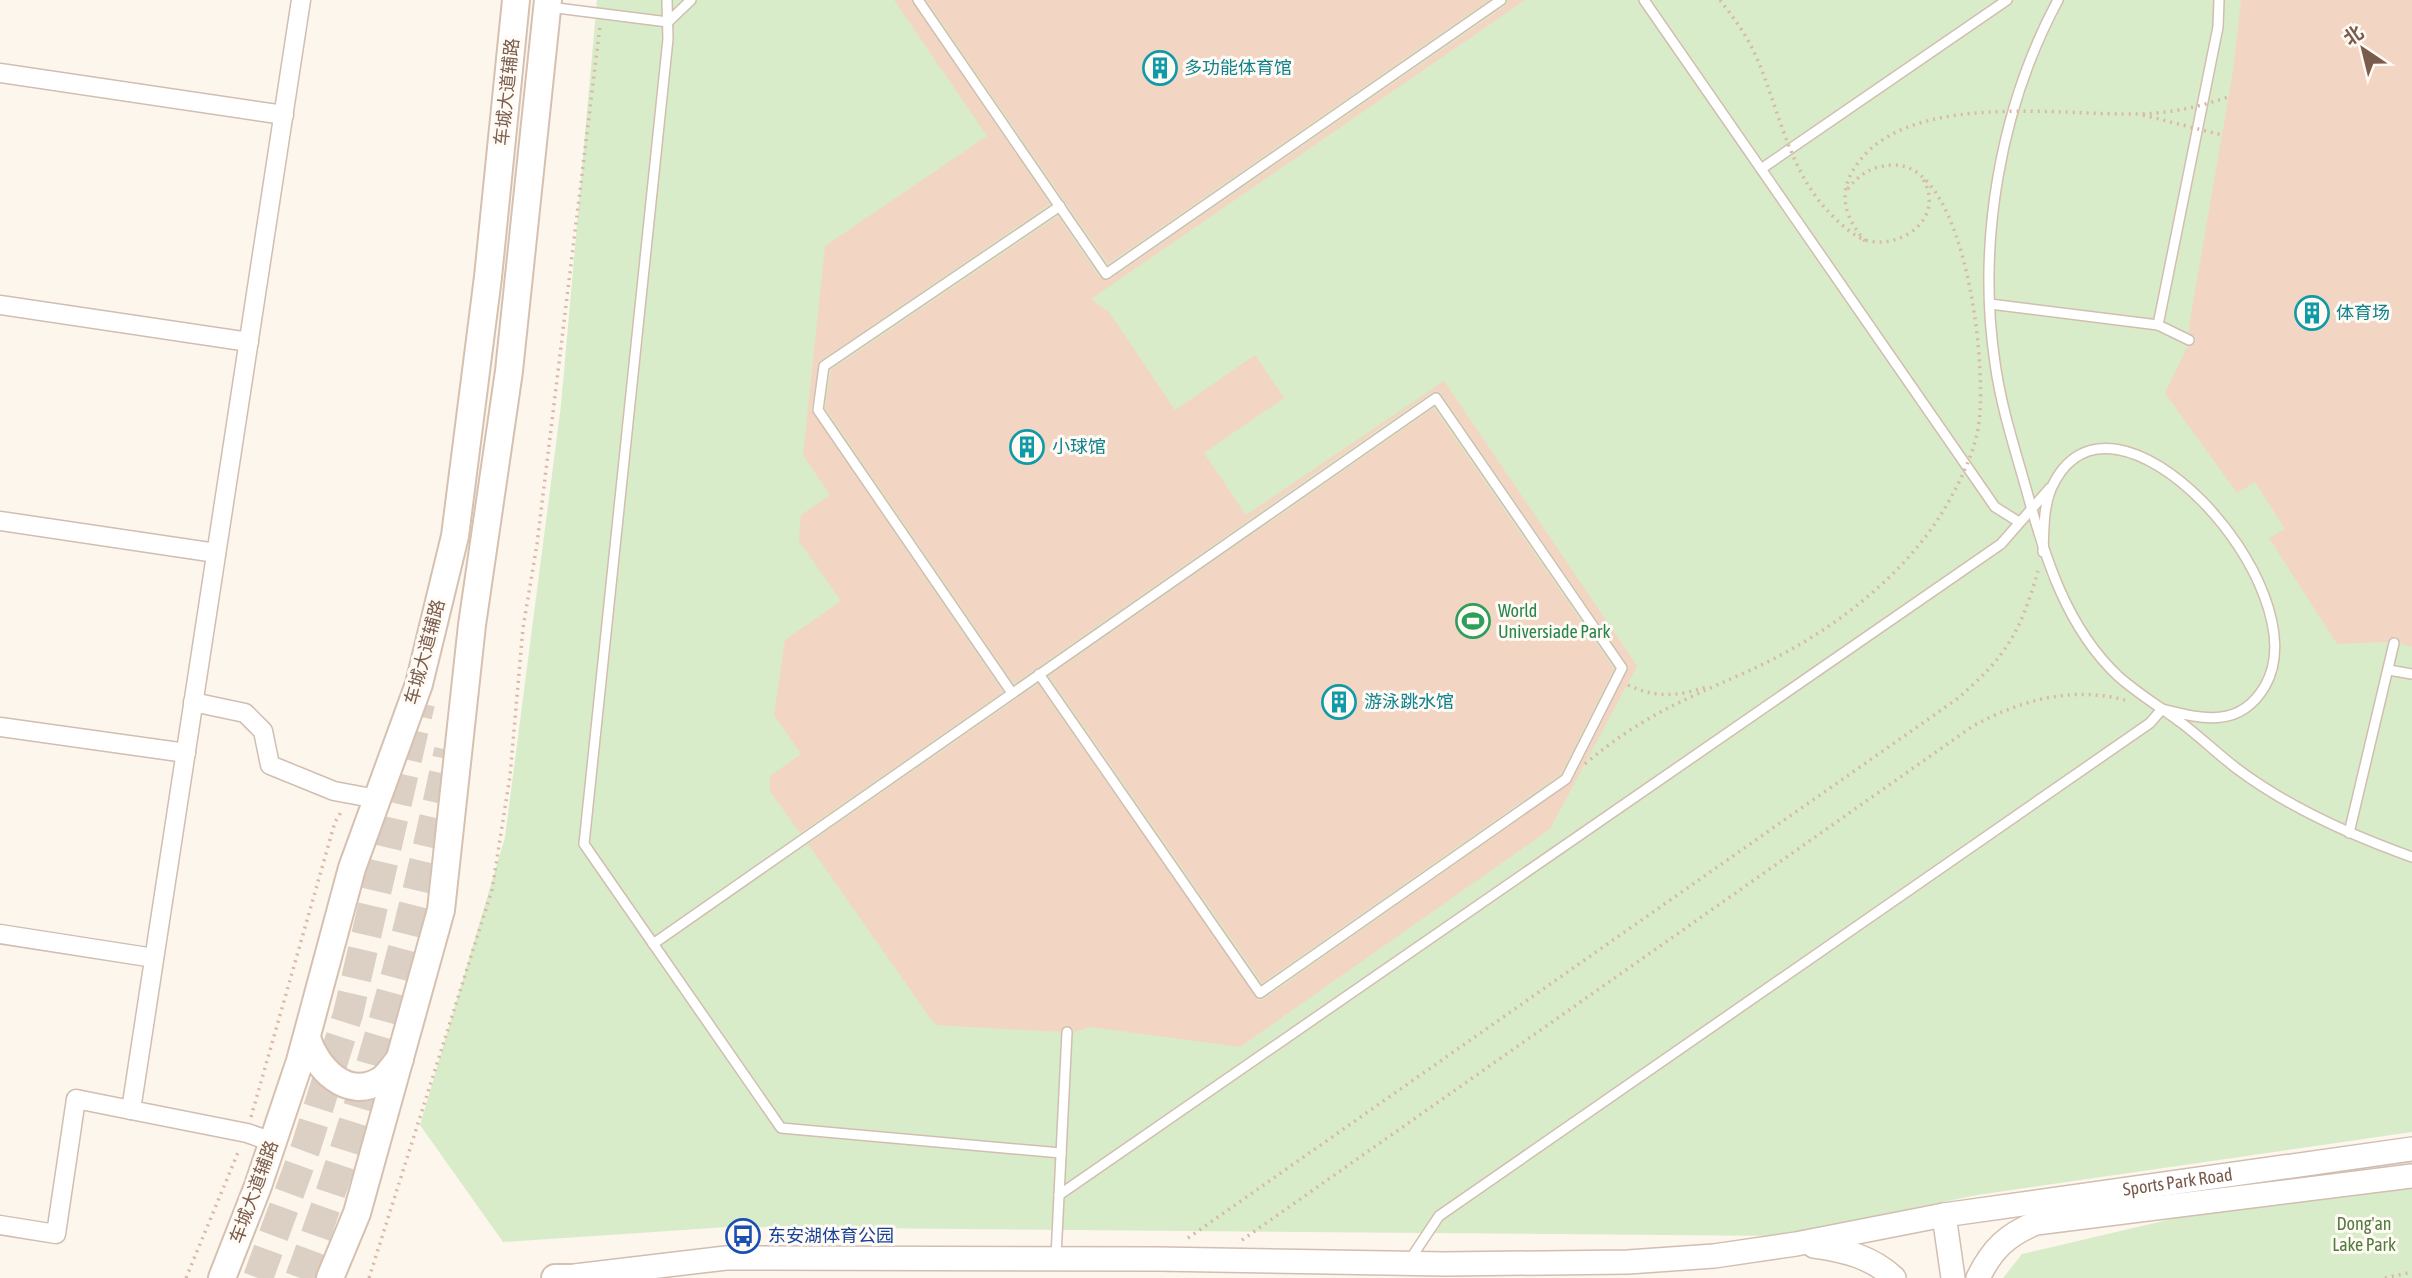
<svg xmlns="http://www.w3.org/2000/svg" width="2412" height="1278" font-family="'Asap Condensed','Noto Sans SC',sans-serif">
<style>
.green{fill:#d8ecc9}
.building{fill:#f3d5c3}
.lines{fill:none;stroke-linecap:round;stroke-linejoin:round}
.trunk-tunnel{stroke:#dcd0c4;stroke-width:30;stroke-dasharray:30 15;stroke-linecap:butt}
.service-casing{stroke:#d1beb0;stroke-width:12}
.minor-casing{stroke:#d1beb0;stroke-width:21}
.tertiary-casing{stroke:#d1beb0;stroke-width:26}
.secondary-casing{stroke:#d6c0b0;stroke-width:30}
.path{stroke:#d9b8a5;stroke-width:3.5;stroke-dasharray:2 5;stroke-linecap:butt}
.service{stroke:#fff;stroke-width:9}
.minor{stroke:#fff;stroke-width:18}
.tertiary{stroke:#fff;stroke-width:23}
.secondary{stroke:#fff;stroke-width:26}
.path-bridge{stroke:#d9b8a5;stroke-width:3.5;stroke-dasharray:2 5;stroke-linecap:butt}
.labels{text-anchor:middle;stroke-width:6;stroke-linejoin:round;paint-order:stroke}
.culture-label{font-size:18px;fill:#0d838f;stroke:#fffaf3;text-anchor:start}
.street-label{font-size:18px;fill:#7a5c4d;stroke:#fffaf3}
.leisure-label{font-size:18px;fill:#27864d;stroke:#fffaf3;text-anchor:start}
.park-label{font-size:18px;fill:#537a41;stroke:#fffaf3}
.transit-label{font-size:18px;fill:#164399;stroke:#fffaf3;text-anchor:start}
</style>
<rect width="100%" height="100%" fill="#fdf6ec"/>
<g class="green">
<path d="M597,0h1815v1132l-435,63 -198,41 -1051,-9 -225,15 -83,-117 85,-288 56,-432z"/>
<path d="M2412,1185v93h-409l19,-24 175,-41z"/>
</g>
<g class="building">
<path d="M894,0h17l139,204 -230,157 -9,49 192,282 -203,141 -30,-42v-15l31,-22 -27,-39 11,-75 56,-39 -42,-60 2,-26 29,-20 -27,-40 22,-209 162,-110z"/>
<path d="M926,0h563l-381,264z"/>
<path d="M1508,0h17l-434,299 18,13 66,98 80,-55 29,43 -80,55 42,62 198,-134 193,285 -87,163 -310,218 -150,-20 -16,5 -6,-7 -8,7 -125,-7 -127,-181 230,-160 220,316 6,-1 308,-217 57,-115 -189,-275h-8l-418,292 -189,-276 6,-38 227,-154 42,62 9,2 396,-274z"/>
<path d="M2241,0h171v647l-11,-3 -6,-8 -8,6 -50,2 -68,-106 16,-9 -30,-47 -18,11 -72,-100 22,-46 9,-5 -1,-5 -6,-5 1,-12 43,-249z"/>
<path d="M1434,408l180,261 -53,105 -299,209 -213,-307z"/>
</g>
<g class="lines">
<g class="trunk-tunnel">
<path d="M258,1278l47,-128 43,-136 72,-311"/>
<path d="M300,1278c65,-173 111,-347 149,-528"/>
</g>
<g class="service-casing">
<g id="service">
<path d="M667,0l1,39 -84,805 197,284 280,25"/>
<path d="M918,0l188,274 395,-274"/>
<path d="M1644,0l351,507 24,15"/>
<path d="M2058,0c-58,108 -81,242 -63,363 6,44 20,86 32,129 18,66 40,136 91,184 20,18 44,32 65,48 18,14 35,30 53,44 53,40 114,67 176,89"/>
<path d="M549,7l119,15 23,-22"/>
<path d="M1761,169l246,-169"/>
<path d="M1990,304l168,21 31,15"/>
<path d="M2158,325l60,-298 1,-27"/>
<path d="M2389,670l23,4"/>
<path d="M1012,693l-194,-283 6,-44 236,-160"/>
<path d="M2349,833l45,-190"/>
<path d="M653,944l783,-546 186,270 -56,111 -306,214 -221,-319"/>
<path d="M1059,1195l942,-651 49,-56"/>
<path d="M1056,1257l11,-225"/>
<path d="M1409,1261l30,-45 711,-493 12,-14c40,10 78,20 103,-23 57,-98 -155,-331 -214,-197 -8,20 -7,42 -8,63"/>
</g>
</g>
<g class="minor-casing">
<g id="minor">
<path d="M0,73l284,42"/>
<path d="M0,305l249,37"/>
<path d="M0,521l216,32"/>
<path d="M193,702l52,11 18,18 7,34 64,26 43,8"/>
<path d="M0,727l186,26"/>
<path d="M0,934l154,24"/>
<path d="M273,1142l-26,-9 -116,-23 170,-1110"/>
<path d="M0,1225l56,9 20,-135 55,11"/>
</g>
</g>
<g class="tertiary-casing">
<g id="tertiary">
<path d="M1944,1215l9,63"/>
<path d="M1814,1246c30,4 58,11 80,32"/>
<path id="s1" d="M575,1276l151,-18 432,1 287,5 183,-2 86,-6 82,-12 148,-29 468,-66"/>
<path d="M1978,1278c14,-29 29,-43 58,-55l376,-47"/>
</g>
</g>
<g class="secondary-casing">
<g id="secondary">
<path d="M307,1038c9,29 40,64 74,42 7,-4 13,-15 19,-21"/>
<path d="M222,1278l36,-92 42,-125 52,-193 67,-184 36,-148 33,-259 28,-277"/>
<path d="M330,1278l27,-65 84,-303 31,-285 37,-254 39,-371"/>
<path d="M555,1278h37"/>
</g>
</g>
<g class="path">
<path d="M1628,685c29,14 52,11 81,1"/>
<path d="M251,1117l84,-295 8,-13"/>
<path d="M1188,1238l769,-539c49,-42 63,-66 81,-128"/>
<path d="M1242,1240l731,-514c48,-26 98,-40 152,-26"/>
<path d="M186,1278l53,-128"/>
<path d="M369,1278l123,-388 18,-114 13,-148 14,-84 63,-518"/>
<path d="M2385,1278l27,-6"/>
</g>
<use href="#service" class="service"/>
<use href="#minor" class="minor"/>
<use href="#tertiary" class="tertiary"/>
<use href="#secondary" class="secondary"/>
<g class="path-bridge">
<path d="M1720,0c13,17 26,34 35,54 23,51 32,112 71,155 10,11 28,29 43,32 36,7 76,-25 54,-62"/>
<path d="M2143,115l79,20"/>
<path d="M1865,241c-17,-20 -27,-42 -14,-67 45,-86 209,-58 289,-60 31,-1 59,-7 88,-17"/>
<path d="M1585,764c54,-46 96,-63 159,-91 75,-33 152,-88 196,-157 15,-24 31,-55 37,-82 13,-53 -9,-271 -84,-269 -23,1 -34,10 -48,27"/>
</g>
</g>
<defs>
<g id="building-ring" transform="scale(1.75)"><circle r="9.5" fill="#fffaf3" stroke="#0f9aa8" stroke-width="1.5"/><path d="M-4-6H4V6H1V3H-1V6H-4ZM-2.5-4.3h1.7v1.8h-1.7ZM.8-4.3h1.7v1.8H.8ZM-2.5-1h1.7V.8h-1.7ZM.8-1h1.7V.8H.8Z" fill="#0f9aa8"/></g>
<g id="stadium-ring" transform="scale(1.75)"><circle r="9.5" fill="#fffaf3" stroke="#2e9e5b" stroke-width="1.5"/><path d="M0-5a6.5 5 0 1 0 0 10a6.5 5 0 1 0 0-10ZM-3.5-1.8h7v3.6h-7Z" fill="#2e9e5b"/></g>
<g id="bus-ring" transform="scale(1.75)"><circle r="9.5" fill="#fffaf3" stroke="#1a4fb4" stroke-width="1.5"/><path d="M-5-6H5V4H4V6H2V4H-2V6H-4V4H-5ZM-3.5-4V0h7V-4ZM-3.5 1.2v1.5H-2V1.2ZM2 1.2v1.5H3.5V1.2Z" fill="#1a4fb4"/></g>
</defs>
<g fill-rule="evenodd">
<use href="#building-ring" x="1160" y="68"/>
<use href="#building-ring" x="2312" y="313"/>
<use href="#building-ring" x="1027" y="447"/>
<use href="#stadium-ring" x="1473" y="621"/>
<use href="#building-ring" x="1339" y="702"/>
<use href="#bus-ring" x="743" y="1236"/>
</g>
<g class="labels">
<g class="culture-label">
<text x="1184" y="74">多功能体育馆</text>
<text x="2336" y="319">体育场</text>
<text x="1052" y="453">小球馆</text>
<text x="1364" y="708">游泳跳水馆</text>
</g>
<g class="street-label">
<text transform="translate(507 92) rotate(-84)" y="6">车城大道辅路</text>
<text transform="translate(425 652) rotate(-75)" y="6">车城大道辅路</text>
<text dy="6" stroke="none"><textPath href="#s1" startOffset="1610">Sports Park Road</textPath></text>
<text transform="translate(254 1192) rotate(-70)" y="6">车城大道辅路</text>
</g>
<g class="leisure-label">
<text x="1498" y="617">World<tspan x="1498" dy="21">Universiade Park</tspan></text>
</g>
<g class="park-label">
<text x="2364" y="1230">Dong'an<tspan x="2364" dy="21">Lake Park</tspan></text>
</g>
<g class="transit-label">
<text x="768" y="1242">东安湖体育公园</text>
</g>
</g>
<g transform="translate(2363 49) rotate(325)" stroke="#fffaf3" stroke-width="5" paint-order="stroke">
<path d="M0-5L12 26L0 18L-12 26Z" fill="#7a5c4d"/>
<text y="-10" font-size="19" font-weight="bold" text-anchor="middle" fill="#7a5c4d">北</text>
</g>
</svg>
